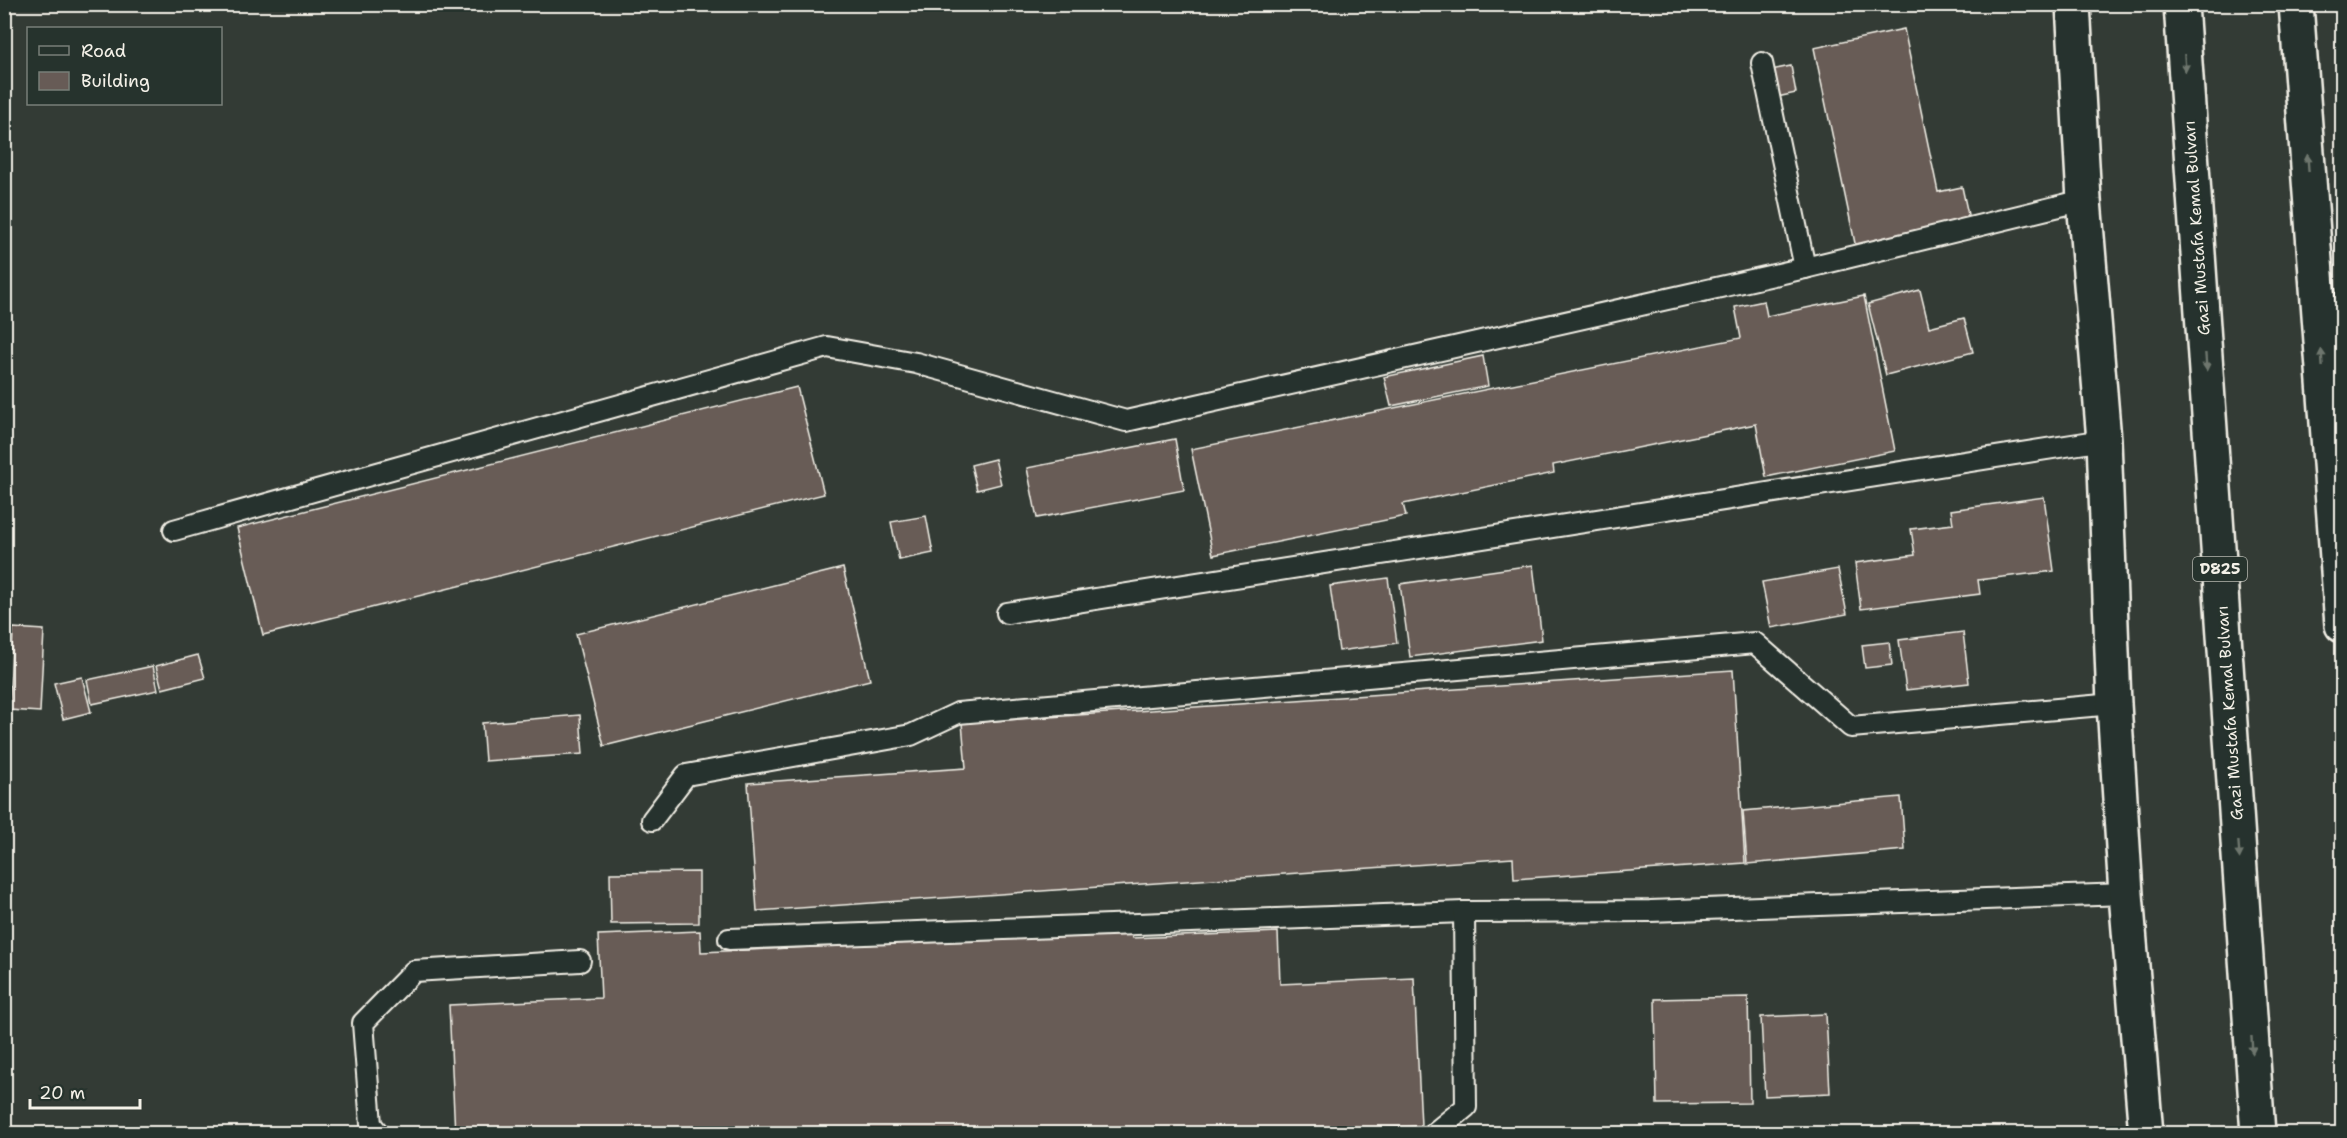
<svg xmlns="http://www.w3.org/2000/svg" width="2347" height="1138" font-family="'Shantell Sans',sans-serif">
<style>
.building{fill:#675b56;stroke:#f4f1e8;stroke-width:1.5}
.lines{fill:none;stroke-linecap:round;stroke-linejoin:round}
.service-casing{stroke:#f4f1e8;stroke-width:24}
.tertiary-casing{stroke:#f4f1e8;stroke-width:38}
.trunk-casing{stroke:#f4f1e8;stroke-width:38}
.service{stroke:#26332d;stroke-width:20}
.tertiary{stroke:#26332d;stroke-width:33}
.trunk{stroke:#26332d;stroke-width:33}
.oneway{fill:#6e766e}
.labels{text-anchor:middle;stroke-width:4.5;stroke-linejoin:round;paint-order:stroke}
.shield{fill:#26332d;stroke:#b6b8b0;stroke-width:1.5}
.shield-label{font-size:15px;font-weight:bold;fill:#f4f1e8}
.street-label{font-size:16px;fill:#f4f1e8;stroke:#26332d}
</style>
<rect width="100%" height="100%" fill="#333b35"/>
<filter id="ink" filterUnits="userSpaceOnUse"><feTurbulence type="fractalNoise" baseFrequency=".0167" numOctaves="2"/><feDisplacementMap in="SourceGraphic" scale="12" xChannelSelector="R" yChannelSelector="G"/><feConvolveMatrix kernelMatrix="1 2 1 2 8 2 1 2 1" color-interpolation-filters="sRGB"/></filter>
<g filter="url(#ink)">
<g class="building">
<path d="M1904,29l34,163 24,-5 8,37 -114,24 -42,-200z"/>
<path d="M1791,66l5,27 -19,4 -6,-27z"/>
<path d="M1920,290l9,37 35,-9 9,34 -87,23 -18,-71z"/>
<path d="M1864,296l31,155 -129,26 -10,-53 -203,41 1,8 -151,31 3,12 -193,39 -22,-106 550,-111 -6,-31 29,-6 3,15z"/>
<path d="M1483,356l5,30 -97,20 -7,-29z"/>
<path d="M797,387l27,107 -561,141 -26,-107z"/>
<path d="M1175,439l9,51 -147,28 -10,-50z"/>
<path d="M995,459l6,25 -24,6 -6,-25z"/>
<path d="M2044,497l10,74 -76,9 2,14 -119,15 -6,-46 60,-8 -4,-26 42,-5 -2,-14z"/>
<path d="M926,516l7,37 -34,7 -8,-38z"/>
<path d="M1533,565l9,75 -132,17 -10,-73z"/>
<path d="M843,568l27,112 -266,66 -28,-112z"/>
<path d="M1838,569l9,45 -76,14 -9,-46z"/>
<path d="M1388,578l9,65 -58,8 -9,-65z"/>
<path d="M13,628l31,2 -4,82 -31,-2z"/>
<path d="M1963,632l6,51 -63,7 -7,-50z"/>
<path d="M1889,642l3,23 -27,3 -3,-23z"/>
<path d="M198,655l7,23 -43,11 -6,-23z"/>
<path d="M153,666l5,24 -66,14 -5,-24z"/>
<path d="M1733,670l12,193 -231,16 -1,-21 -756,53 -9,-128 218,-15 -4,-45z"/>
<path d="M82,677l9,35 -28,7 -9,-36z"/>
<path d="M580,715l3,39 -98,7 -3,-38z"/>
<path d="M1901,797l4,53 -158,14 -4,-53z"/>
<path d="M699,872v51l-88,1 -1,-51z"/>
<path d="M700,931l1,21 431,-19v5l146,-6 2,52 134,-6 7,148 -160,8h-806l-6,-129 152,-7 -3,-63z"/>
<path d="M1748,997l2,106 -93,1 -2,-105z"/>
<path d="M1826,1014l4,79 -65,3 -4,-79z"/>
</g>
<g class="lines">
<g class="service-casing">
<g id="service">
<path d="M1762,63l43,205"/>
<path d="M174,530l653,-183 89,16 210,58 679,-153 279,-68"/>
<path d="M1007,613l1097,-173"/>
<path d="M652,820l34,-45 225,-40 47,-22 797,-70 96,84 263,-23"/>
<path d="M729,939l735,-27 186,-1 476,-17"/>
<path d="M379,1134l-8,-10 -8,-101 51,-52 166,-10"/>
<path d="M1433,1134l33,-27 -2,-195"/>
</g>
</g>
<g class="tertiary-casing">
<path id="tertiary" d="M2073,4l11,196 20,240 10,264 12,190 20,240"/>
</g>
<g class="trunk-casing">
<g id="trunk">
<path d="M2181,4l77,1130"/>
<path d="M2296,4l46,621"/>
</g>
</g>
<use href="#service" class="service"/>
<use href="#tertiary" class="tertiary"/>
<use href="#trunk" class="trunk"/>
</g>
<defs><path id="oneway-solid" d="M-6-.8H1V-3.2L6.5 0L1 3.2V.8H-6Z" transform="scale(1.5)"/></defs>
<g class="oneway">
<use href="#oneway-solid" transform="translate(2185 63) rotate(86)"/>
<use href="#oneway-solid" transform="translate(2308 163) rotate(-94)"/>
<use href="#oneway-solid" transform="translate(2322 358) rotate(-94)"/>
<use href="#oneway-solid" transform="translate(2206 362) rotate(86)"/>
<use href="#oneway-solid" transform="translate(2239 850) rotate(86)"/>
<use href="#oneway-solid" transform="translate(2252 1045) rotate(86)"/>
</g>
</g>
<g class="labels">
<rect class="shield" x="2193" y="557" width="54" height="24" rx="4.5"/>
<g class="shield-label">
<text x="2220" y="574">D825</text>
</g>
<g class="street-label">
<text transform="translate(2196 228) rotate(-94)" y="6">Gazi Mustafa Kemal Bulvarı</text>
<text transform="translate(2229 713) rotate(-94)" y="6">Gazi Mustafa Kemal Bulvarı</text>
</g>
</g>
<rect width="2347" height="1138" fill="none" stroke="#26332d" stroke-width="24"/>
<rect x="12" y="12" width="2323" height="1114" fill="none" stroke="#f4f1e8" stroke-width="2" filter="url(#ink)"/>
<rect x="27" y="27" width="195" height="78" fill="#26332d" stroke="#787f78" stroke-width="1.5"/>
<rect x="39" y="46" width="30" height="9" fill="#26332d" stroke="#787f78" stroke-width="1.5"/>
<text x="81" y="57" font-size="18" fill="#f4f1e8">Road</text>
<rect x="39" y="72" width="30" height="18" fill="#675b56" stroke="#787f78" stroke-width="1.5"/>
<text x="81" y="87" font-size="18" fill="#f4f1e8">Building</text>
<path d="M30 1099v9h110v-9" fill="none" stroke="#f4f1e8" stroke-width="3"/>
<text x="39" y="1099" font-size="18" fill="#f4f1e8" stroke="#26332d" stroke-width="4.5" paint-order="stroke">20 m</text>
</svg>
